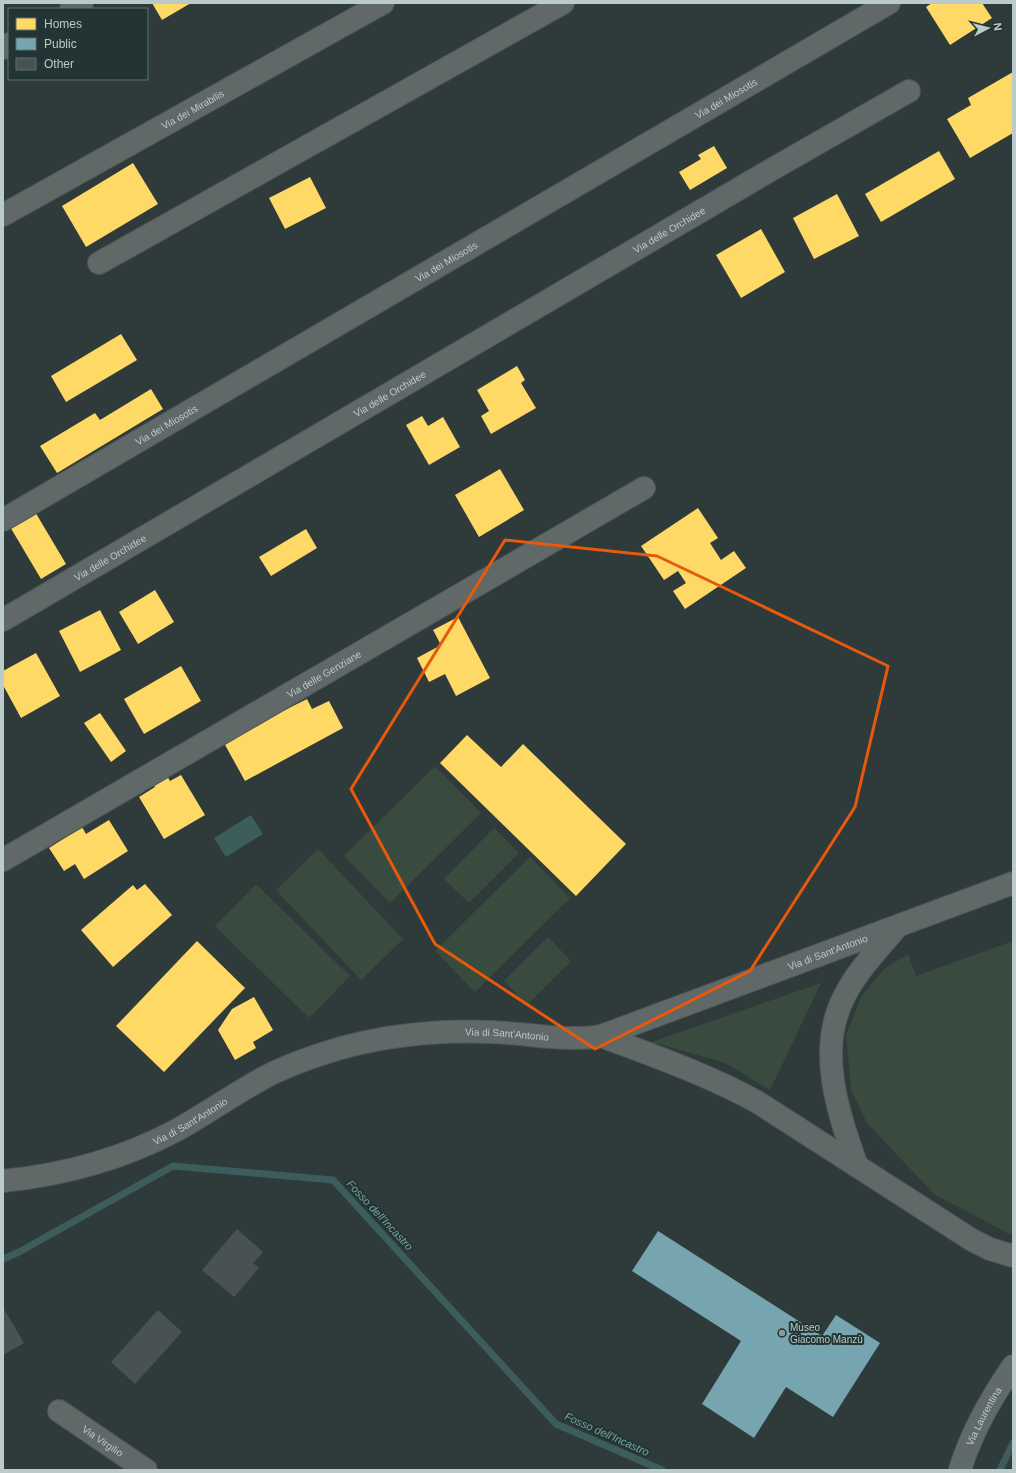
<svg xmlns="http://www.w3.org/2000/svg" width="1016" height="1473" font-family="Helvetica,sans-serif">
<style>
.green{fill:#394b3f}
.water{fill:#3d5d5d}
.homes{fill:#ffd966}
.public{fill:#76a5af}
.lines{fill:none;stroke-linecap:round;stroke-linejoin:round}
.stream{stroke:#3d5d5d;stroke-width:7}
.building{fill:#485252}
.minor-casing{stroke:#4d5555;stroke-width:24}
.major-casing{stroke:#4c5757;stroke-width:24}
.minor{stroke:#606868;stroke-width:22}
.major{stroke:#616a6a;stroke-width:22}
.marked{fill:none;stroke:#e8590c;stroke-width:3;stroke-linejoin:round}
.poi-dot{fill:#8a9898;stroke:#223534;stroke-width:1.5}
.labels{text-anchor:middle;stroke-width:4;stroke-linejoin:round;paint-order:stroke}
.street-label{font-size:10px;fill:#bbcaca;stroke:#223534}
.poi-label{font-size:10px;fill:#bbcaca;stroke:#223534;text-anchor:start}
.water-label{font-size:11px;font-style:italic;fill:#78a4a2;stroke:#223534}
</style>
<rect width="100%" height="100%" fill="#2f3a3a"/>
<g class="green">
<path d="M435,766l46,47 -91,90 -46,-47z"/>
<path d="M494,828l25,25 -50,50 -25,-24z"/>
<path d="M318,849l85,90 -42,41 -85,-90z"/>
<path d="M530,857l40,41 -95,94 -40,-41z"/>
<path d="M256,884l94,92 -41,42 -94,-92z"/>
<path d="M548,937l23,24 -44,44 -23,-24z"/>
<path d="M1013,941v295l-79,-42 -67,-71 -16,-33 -5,-55 15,-38 23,-28 24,-15 8,22z"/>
<path d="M821,983l-51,107 -45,-27 -66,-19 -16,1z"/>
</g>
<path class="water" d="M251,815l12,19 -37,23 -12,-19z"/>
<g class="homes">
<path d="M152,3h39l-29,17z"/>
<path d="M932,3h50l10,15 -42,27 -24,-38z"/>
<path d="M1013,72v61l-43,25 -23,-39 24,-14 -3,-7z"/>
<path d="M714,146l13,22 -37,22 -11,-18 22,-13 -3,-4z"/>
<path d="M939,151l16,28 -74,43 -16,-28z"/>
<path d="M133,163l25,41 -72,43 -24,-41z"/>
<path d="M310,177l16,31 -41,21 -16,-31z"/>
<path d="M837,194l22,42 -45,23 -21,-41z"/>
<path d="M761,229l24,43 -44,26 -25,-43z"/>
<path d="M121,334l16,26 -71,42 -15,-26z"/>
<path d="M517,366l8,14 -4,3 15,25 -45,26 -10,-18 8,-5 -12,-21z"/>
<path d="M151,389l12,20 -106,64 -17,-27 55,-33 5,7z"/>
<path d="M422,416l6,10 15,-9 17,30 -31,18 -23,-40z"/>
<path d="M500,469l24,41 -45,27 -24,-42z"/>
<path d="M698,508l20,30 -8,5 11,17 13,-9 12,17 -61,41 -12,-18 13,-8 -8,-12 -14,9 -23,-34z"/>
<path d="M34,510l32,54 -25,15 -32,-54z"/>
<path d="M306,529l11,19 -46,28 -12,-19z"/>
<path d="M155,590l19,32 -36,22 -19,-32z"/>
<path d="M100,610l21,40 -41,22 -21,-41z"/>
<path d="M458,617l32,61 -34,18 -11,-22 -16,8 -12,-24 24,-13 -8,-15z"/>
<path d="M36,653l24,43 -39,22 -18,-33v-14z"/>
<path d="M181,666l20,35 -57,33 -20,-35z"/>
<path d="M307,699l5,10 17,-8 14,27 -98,53 -21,-38 59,-38 2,5z"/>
<path d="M100,713l26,38 -15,11 -27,-39z"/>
<path d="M467,735l34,32 22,-23 103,100 -50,52 -136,-133z"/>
<path d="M166,774l4,7 11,-6 24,40 -41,24 -25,-42 16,-10 -3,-5z"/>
<path d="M109,820l19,31 -44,28 -9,-15 -11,7 -15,-23 33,-21 4,7z"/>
<path d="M145,884l27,31 -59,52 -32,-37 52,-45 4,5z"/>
<path d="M197,941l48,47 -81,84 -48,-46z"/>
<path d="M254,997l19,33 -20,12 3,6 -21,12 -17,-30 14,-21z"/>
</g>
<path class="public" d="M658,1231l164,105 14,-21 44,28 -47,74 -47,-30 -32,51 -52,-34 39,-63 -109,-70z"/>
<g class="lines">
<g class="stream">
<path d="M3,1259l16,-7 154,-86 160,14 223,244 106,46"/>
<path d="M1000,1470l13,-27"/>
</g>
</g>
<g class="building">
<path d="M237,1229l26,23 -10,11 6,5 -25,29 -32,-27z"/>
<path d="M4,1309l20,34 -21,12v-45z"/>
<path d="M158,1310l24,22 -47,52 -24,-22z"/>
</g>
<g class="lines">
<g class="minor-casing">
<g id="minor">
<path d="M71,9l11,-6"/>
<path d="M3,48l6,-4"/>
<path id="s1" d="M3,215l380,-212"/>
<path d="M99,263l464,-260"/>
<path id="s2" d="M3,520l886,-517"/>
<path id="s3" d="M3,620l773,-453 133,-76"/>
<path id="s4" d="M3,860l641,-372"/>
<path d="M601,1036c53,20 108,39 158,67l213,137 18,9 23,7"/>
<path d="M857,1166c-19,-54 -41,-117 -12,-171 12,-24 35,-48 52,-68"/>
<path id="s5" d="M3,1181c59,-6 119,-22 172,-50 33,-18 64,-41 98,-58 21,-10 44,-18 68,-25 48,-13 100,-18 150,-16 36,1 75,10 110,4l412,-153"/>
<path id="s6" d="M59,1411l87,59"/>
</g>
</g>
<g class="major-casing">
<g id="major">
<path id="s7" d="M960,1470c11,-37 31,-72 53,-104"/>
</g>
</g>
<use href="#minor" class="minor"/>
<use href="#major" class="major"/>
</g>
<path class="marked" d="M505,540l152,16 231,110 -33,141 -105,164 -155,78 -160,-105 -84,-155z"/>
<circle class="poi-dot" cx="782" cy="1333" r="4"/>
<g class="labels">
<g class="street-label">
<text dy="4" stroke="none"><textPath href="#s2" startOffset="837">Via dei Miosotis</textPath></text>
<text dy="4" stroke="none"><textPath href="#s1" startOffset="217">Via dei Mirabilis</textPath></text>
<text dy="4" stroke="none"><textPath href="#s3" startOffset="772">Via delle Orchidee</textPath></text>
<text dy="4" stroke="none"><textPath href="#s2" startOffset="513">Via dei Miosotis</textPath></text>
<text dy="4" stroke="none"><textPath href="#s3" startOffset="448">Via delle Orchidee</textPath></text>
<text dy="4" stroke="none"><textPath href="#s2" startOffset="189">Via dei Miosotis</textPath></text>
<text dy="4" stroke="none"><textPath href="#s3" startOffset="124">Via delle Orchidee</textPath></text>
<text dy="4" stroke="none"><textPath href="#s4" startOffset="371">Via delle Genziane</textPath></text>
<text dy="4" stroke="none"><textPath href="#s5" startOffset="870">Via di Sant'Antonio</textPath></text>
<text dy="4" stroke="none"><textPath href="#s5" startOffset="534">Via di Sant'Antonio</textPath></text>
<text dy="4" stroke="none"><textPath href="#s5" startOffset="198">Via di Sant'Antonio</textPath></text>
<text dy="4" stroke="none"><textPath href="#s7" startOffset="59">Via Laurentina</textPath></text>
<text dy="4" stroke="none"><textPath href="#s6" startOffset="53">Via Virgilio</textPath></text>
</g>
<g class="poi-label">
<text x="790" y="1331">Museo<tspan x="790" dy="12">Giacomo Manzù</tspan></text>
</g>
<g class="water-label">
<text transform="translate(380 1215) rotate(47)" y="4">Fosso dell'Incastro</text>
<text transform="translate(607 1434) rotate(24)" y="4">Fosso dell'Incastro</text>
</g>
</g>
<rect width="1016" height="1473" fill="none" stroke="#bbcaca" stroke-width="8"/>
<rect x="8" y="8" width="140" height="72" fill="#223534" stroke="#5f7170"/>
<rect x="16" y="18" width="20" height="12" fill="#ffd966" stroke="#5f7170"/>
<text x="44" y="28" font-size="12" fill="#bbcaca">Homes</text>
<rect x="16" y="38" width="20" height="12" fill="#76a5af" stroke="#5f7170"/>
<text x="44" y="48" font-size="12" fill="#bbcaca">Public</text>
<rect x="16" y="58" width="20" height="12" fill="#485252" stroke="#5f7170"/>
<text x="44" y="68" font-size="12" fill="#bbcaca">Other</text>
<g transform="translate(988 28) rotate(83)" stroke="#223534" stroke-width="3" paint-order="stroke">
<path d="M0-3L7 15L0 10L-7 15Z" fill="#bbcaca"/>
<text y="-6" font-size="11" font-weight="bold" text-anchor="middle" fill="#bbcaca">N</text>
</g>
</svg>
